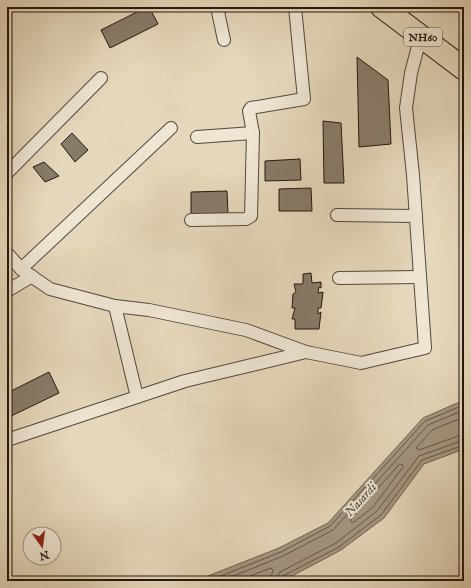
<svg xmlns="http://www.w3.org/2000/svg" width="471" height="588" font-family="'IM FELL English',serif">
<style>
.water{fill:#a39681;stroke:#6f6353}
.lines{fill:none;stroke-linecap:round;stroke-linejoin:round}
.shore{stroke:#625648;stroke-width:1}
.building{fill:#877b68;stroke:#22170f}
.street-casing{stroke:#53473a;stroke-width:14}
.highway-casing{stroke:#22170f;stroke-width:24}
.street{stroke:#eee5d3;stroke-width:12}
.highway{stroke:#e5d7bb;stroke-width:22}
.labels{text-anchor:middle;stroke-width:4;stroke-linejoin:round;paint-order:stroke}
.shield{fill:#eee5d3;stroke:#5f554a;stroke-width:1}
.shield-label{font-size:11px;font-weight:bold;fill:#22170f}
.water-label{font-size:13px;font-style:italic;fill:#564a3d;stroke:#eee5d3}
</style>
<rect width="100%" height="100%" fill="#e5d7bb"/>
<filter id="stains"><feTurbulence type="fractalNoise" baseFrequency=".005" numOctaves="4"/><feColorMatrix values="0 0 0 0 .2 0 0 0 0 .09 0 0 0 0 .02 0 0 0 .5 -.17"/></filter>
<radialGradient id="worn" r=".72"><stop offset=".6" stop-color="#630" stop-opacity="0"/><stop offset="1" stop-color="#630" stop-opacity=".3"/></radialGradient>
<path class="water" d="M464,400v49l-40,15 -40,54 -43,32 -49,26 -11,5h-86l84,-33 49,-25 95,-105z"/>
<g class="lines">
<g class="shore">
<path d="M464,417l-32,13 -16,18 3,2 45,-16"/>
<path d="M400,464l3,1v2l-30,40 -19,15h-3v-3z"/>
<path d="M208,581l73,-29 49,-26 95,-105 39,-16"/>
<path d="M221,581l62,-25 50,-26 95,-105 36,-15"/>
<path d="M237,581l34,-13 2,2 -3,11"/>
<path d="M276,581l4,-9 56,-29 41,-32 42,-55 45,-16"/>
<path d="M281,581l2,-5 56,-29 42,-32 41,-55 42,-15"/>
</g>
</g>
<g class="building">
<path d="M147,7h2l9,17 -48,24 -9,-18z"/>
<path d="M357,57l31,23 3,64 -32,3z"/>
<path d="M323,121l18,2 3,60h-20z"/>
<path d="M72,133l16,17 -13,12 -14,-18z"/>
<path d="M300,159l1,21 -36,1v-20z"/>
<path d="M44,162l15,14 -14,6 -12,-15z"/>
<path d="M311,188l1,23h-33v-22z"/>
<path d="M227,191l1,23 -37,1v-23z"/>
<path d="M311,273l1,10 9,-1v6l-2,-1 -1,6 5,-1 -2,16h-3v6l3,-2 -2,17h-24v-10h-3l3,-11h-3l1,-14 3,-2 -2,-8h9v-10z"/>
<path d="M7,370l5,7 -5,3z"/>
<path d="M49,372l10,21 -52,25v-25z"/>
</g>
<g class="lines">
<g class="street-casing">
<g id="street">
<path d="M217,7l7,33"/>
<path d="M197,137l56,-4"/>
<path d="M7,173l94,-95"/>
<path d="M337,215l79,1"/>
<path d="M191,220l55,-1 5,-3 2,-83 -4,-22 2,-3 53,-9 -9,-92"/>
<path d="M7,253l14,16 29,20 65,17 34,4 97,20 60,22 55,11 64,-15 -12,-173 -7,-67 5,-35 10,-38"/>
<path d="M21,269l150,-141"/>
<path d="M339,278l81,-1"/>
<path d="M7,291l25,-15"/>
<path d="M115,306l22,91"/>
<path d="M7,440l178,-59 121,-29"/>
</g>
</g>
<g class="highway-casing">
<path id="highway" d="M382,7l82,62"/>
</g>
<use href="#street" class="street"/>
<use href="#highway" class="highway"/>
</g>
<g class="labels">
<rect class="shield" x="404" y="28" width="38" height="18" rx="3"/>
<g class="shield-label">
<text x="423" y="41">NH60</text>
</g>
<g class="water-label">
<text transform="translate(360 499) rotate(-48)" y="5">Nasardi</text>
</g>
</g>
<rect width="471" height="588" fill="none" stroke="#e5d7bb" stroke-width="24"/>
<rect x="8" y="8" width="455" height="572" fill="none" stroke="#22170f" stroke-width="2"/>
<rect x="12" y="12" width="447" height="564" fill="none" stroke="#22170f"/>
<g transform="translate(42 546) rotate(166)"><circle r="19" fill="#eee5d3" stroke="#9c9385"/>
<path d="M0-3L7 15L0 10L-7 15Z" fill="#8f2418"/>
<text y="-6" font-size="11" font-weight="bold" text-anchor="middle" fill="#22170f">N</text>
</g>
<rect width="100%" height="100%" filter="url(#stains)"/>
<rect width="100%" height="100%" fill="url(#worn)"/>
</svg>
